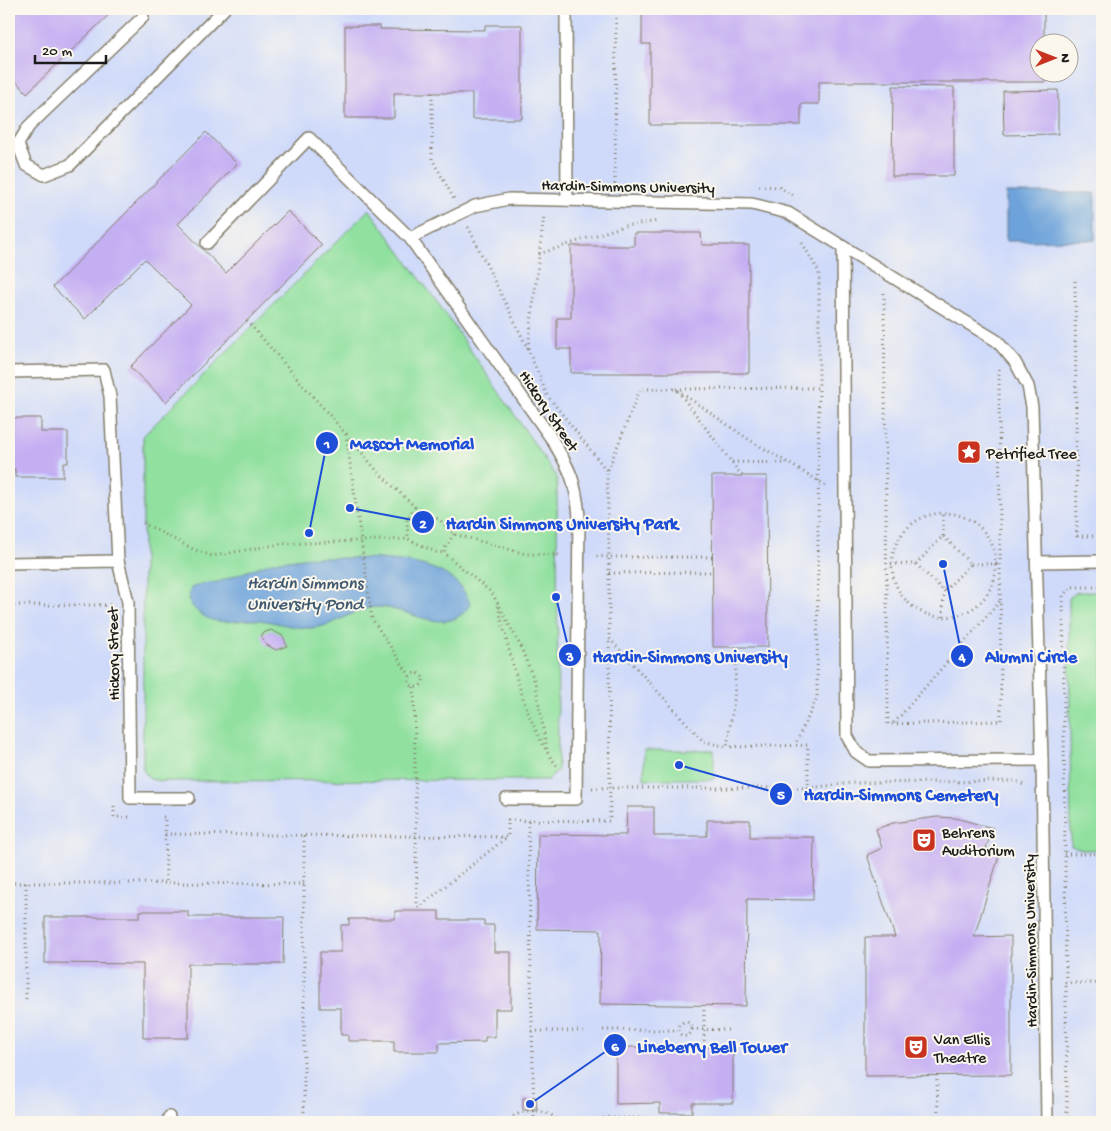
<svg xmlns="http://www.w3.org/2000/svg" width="1111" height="1131" font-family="'Gochi Hand',sans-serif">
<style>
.built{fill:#cfdafa;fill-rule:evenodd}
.green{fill:#90e09f;stroke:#567e5e}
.water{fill:#6da3da;stroke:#44607b}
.building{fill:#c4aff3}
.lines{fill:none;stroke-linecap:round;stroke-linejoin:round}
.lane-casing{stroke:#847e6c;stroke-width:14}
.path{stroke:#847e6c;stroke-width:3;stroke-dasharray:1 4;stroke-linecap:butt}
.lane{stroke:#fff;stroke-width:11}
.labels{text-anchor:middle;stroke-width:4;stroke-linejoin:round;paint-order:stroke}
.street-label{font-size:16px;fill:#1c1c1c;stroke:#fbf7ec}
.poi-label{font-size:16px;fill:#1c1c1c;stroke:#fbf7ec;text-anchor:start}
.water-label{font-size:18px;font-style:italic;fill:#405971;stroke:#fbf7ec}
.leader{fill:none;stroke:#1d4ed8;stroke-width:2}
.callout-dot{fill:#1d4ed8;stroke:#fbf7ec;stroke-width:2}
.mark-label{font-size:15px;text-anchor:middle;font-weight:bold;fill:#fff}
.callout-label{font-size:18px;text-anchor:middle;font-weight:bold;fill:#1d4ed8;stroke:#fbf7ec;stroke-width:4;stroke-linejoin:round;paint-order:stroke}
</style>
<rect width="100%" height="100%" fill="#fbf7ec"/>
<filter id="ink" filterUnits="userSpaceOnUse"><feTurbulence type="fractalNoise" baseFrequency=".02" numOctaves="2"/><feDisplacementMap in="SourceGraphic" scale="10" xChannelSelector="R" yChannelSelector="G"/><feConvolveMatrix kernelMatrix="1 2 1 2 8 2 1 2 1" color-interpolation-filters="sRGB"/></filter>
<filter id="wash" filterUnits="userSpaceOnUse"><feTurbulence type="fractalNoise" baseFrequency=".0096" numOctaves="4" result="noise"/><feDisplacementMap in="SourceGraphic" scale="20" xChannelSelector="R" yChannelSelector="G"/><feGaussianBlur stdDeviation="1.12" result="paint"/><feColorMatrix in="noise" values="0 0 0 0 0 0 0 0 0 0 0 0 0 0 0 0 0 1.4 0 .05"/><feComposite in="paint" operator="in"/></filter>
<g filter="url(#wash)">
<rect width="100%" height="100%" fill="#eddfbc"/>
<path class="built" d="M9,9h1093v1113h-1093zM1038,42h30v30h-30z"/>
<g class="green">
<path d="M369,209l76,104 112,164 1,293 -10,10 -387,1 -11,-2 -7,-9v-334z"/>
<path d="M1077,592h25v258h-20l-11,-4 -2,-248z"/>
<rect x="644" y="750" width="70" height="29"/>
</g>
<g class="water">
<path d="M1006,193h89v47l-89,1z"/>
<path d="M311,557c45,4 141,-9 159,47 -21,37 -63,2 -94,3 -20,1 -37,16 -57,20 -20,4 -40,-5 -60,-7 -14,-1 -28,3 -42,1 -13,-2 -23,-11 -29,-21l3,-12 11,-4 16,-2 54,-20z"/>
</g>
<g id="blocks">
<g class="building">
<path d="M13,9h102l-88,84 -18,-19v-62z"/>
<path d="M642,9h402v33h-6v30h6l1,10h-226v22h-18v21h-151v-81h-8z"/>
<path d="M485,25h37v94h-50v-26h-78v25h-49v-92h35v3l105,1z"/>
<path d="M893,86l61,1v89h-62z"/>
<path d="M1058,90v44l-54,1 -1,-44z"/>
<path d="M206,132l31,32 -59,60 48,49 62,-62 34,34 -156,157 -36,-35 61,-62 -46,-46 -60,60 -32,-32z"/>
<path d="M634,233h67l1,12h47v128h-178v-24h-14v-31h14v-72h63z"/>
<path d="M9,418h32v14h27v31h-5v14h-48v-8h-6z"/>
<path d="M712,476h55l1,171h-55z"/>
<path d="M271,630l12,6 4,10 -11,4 -11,-6 -4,-10z"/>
<path d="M627,807h27v29h53v-16h43v17h64l-1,63 -66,-1 -1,107 -146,-2 1,-74 -64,-1 1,-95 88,1z"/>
<path d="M937,817l18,1 38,10 -7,20 14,5 -26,84 37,-1v139l-146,1v-139h30l-28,-82 15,-7 -6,-19 17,-6z"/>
<path d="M140,911h48v6h96l-1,47h-95v74h-45v-74l-98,-1v-46h95z"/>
<path d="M395,911h44v9h45v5h10v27h17v57h-16v28h-10v5l-46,1v9h-45v-11h-46v-6h-7v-27h-21v-56h21v-27h8v-6h46z"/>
<path d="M616,1047h117v56h-41v10h-32v-10l-44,1z"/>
<path d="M523,1098h13l1,12h-14z"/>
</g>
</g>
</g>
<g filter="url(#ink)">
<use href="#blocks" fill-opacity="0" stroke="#847e6c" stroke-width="1"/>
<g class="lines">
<g class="lane-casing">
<g id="lane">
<path d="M566,9l1,191"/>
<path d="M143,17l-114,109 -11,18 8,21 18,10 26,-10 154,-156"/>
<path d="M410,238l65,-32 34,-7 243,5 36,9 209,128 18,21 13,24 4,21 10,353 5,362"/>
<path d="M207,243l102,-105 101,100 141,200c19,31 25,43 28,79l-3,282h-70"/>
<path d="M843,248l4,488 9,16 13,9 173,-1"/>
<path d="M9,372l95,-2 6,26 8,165"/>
<path d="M1037,562l65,-1"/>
<path d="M9,563l109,-2 10,41 2,196h59"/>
<path d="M168,1122l1,-5"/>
</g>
</g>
<g class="path">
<path d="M432,93v66l22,40"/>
<path d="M615,184l1,-175"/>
<path d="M759,186l20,1 14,8"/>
<path d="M468,227l60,122 19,46 60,76 2,86 -13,-1"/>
<path d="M802,243l17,29v116"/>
<path d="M539,254l85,-28 35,-5"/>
<path d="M1075,281l2,259"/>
<path d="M884,293l4,431 113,-3 -2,-352"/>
<path d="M247,321l99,113 26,185 38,57"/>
<path d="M528,348l16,-133"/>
<path d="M676,389l143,-1 -2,310 -22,47"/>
<path d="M678,391l64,85"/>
<path d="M346,434l33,39 36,34 25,13 14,14 72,20 36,1"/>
<path d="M732,462l54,1"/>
<path d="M608,470l32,-81h36l72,50 79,47"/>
<path d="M415,507l-8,12 1,20 28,13 8,1"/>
<circle cx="944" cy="565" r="52"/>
<path d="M143,523l52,27 17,6 69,-12 127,-5"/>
<path d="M454,534l-9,14 -1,5 48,40 27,50 16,39 12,68"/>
<path d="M943,536v-24"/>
<path d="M1077,536h25"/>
<path d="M712,557h-103v81l94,103 24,6 7,-47 3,-53"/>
<path d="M891,564h25l28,27 27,-27 -28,-28 -27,28"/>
<path d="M971,564h26"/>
<path d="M609,573l103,-1"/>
<path d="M9,605h102"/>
<path d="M498,606c13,50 27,121 60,161"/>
<path d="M943,617l1,-26"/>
<circle cx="416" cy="680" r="7"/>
<path d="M414,687l3,224"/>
<path d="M894,723l106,-122"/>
<path d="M592,788h216v-43l-81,2"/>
<path d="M808,788l44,-5 164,-2 9,5"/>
<path d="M114,806v11h15"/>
<path d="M163,817h2l1,66 138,1"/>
<path d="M528,821l6,301"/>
<path d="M165,834l343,3v-17l102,1 -1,-183"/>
<path d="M1064,854h38"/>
<path d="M9,883h157"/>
<path d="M26,883v119"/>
<path d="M418,908l89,-71"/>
<path d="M1065,983h37"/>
<circle cx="685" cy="1029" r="7"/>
<path d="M692,1029l37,1"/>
<path d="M603,1030h74"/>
<path d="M532,1031h55"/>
<path d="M704,1046v-37"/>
<path d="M937,1075l1,47"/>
<path d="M603,1118h137l8,4"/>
<path d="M304,1122v-287"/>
<path d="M505,1122c16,-14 39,-16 55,0"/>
<path d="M1067,1122l-4,-526 8,-9h31"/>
</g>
<use href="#lane" class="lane"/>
</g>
</g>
<defs>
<g id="sight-square" transform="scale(1.25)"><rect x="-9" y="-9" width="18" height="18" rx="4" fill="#c8321e" stroke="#fbf7ec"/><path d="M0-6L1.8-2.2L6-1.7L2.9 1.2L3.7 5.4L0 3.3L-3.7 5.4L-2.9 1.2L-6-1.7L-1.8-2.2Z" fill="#fff"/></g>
<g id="theatre-square" transform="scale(1.25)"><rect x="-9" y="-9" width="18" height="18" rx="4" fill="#c8321e" stroke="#fbf7ec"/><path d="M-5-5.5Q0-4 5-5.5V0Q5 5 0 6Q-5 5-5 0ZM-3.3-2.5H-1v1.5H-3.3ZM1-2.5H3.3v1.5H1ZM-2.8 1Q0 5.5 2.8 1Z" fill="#fff"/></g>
</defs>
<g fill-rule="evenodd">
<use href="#sight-square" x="969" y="452"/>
<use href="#theatre-square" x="924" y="840"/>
<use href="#theatre-square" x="916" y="1047"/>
</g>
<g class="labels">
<g class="street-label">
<text transform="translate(628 185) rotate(1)" y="6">Hardin-Simmons University</text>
<text transform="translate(550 410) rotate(56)" y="6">Hickory Street</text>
<text transform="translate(112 654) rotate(-91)" y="6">Hickory Street</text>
<text transform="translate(1029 941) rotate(-91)" y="6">Hardin-Simmons University</text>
</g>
<g class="poi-label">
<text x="986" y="458">Petrified Tree</text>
<text x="942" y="837">Behrens<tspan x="942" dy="18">Auditorium</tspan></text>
<text x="934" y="1044">Van Ellis<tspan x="934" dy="18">Theatre</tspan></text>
</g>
<g class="water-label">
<text x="305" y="588">Hardin Simmons<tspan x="305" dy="21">University Pond</tspan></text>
</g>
</g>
<path class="leader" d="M309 533L327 443M350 508L423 522M556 597L570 655M943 564L962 656M679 765L781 794M530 1104L615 1045"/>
<g class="callout-dot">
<circle cx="309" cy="533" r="5"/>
<circle cx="350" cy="508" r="5"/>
<circle cx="556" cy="597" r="5"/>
<circle cx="943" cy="564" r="5"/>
<circle cx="679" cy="765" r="5"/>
<circle cx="530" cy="1104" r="5"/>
<circle cx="327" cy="443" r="12"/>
<circle cx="423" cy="522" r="12"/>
<circle cx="570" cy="655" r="12"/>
<circle cx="962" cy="656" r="12"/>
<circle cx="781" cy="794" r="12"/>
<circle cx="615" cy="1045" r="12"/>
</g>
<g class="mark-label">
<text x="327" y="448">1</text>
<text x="423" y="528">2</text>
<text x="570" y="661">3</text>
<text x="962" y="661">4</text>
<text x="781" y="799">5</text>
<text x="615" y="1051">6</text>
</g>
<g class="callout-label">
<text x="412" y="449">Mascot Memorial</text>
<text x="562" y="529">Hardin Simmons University Park</text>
<text x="690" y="662">Hardin-Simmons University</text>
<text x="1031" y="662">Alumni Circle</text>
<text x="901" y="800">Hardin-Simmons Cemetery</text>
<text x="712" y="1052">Lineberry Bell Tower</text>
</g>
<rect width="1111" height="1131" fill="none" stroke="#fbf7ec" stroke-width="30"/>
<g transform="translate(1054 58) rotate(90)"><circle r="24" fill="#fbf7ec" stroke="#a29f99"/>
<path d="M0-4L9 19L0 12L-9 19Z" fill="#c8321e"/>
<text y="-8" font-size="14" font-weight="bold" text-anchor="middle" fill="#1c1c1c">N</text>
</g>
<path d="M35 55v8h71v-8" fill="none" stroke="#1c1c1c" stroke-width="2.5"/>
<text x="42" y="55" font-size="15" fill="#1c1c1c" stroke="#fbf7ec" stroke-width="4" paint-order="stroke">20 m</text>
</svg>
